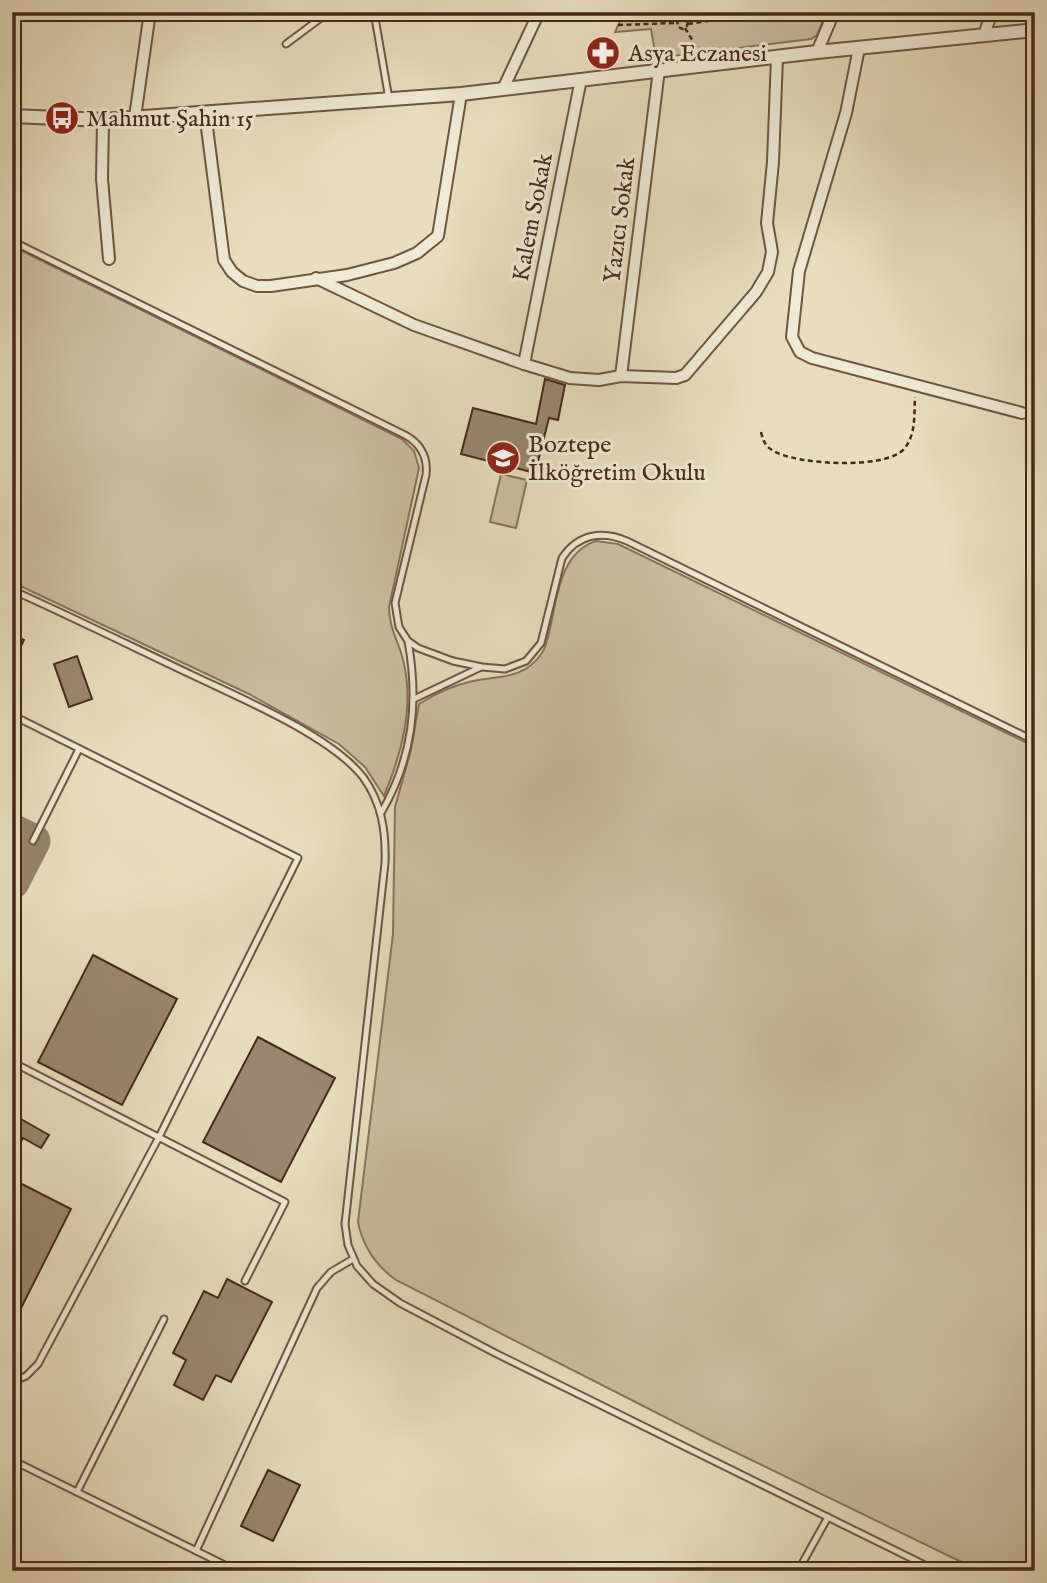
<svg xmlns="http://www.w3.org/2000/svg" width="1047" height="1583" font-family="'IM FELL English',serif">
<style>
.green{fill:#ccbfa1;stroke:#89745c;stroke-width:2}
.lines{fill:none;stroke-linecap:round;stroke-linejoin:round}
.taxiway{stroke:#97846a;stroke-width:35}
.building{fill:#9a876e;stroke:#462918;stroke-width:2}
.service-casing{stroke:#6e5641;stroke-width:9}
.minor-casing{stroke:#6e5641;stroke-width:14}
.tertiary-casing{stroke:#6e5641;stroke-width:16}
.path{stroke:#462918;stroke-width:2.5;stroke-dasharray:5 3.5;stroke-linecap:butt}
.service{stroke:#f0ead4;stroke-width:5}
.minor{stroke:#f0ead4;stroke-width:10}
.tertiary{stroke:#f0ead4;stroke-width:12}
.labels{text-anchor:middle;stroke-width:6;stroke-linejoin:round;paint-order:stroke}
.poi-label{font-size:24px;fill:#462918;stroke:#f0ead4;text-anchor:start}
.street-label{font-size:24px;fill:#462918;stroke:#f0ead4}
</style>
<rect width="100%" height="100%" fill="#e8debd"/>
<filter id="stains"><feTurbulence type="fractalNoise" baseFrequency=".00286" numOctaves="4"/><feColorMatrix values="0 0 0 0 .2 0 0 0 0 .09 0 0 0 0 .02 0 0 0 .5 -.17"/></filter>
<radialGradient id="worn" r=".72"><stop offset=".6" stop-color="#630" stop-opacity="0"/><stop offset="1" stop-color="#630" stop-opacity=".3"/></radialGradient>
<g class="green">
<path d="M624,12h203l-10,23 -6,4 -155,19 -5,-29 -36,3z"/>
<path d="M12,246l390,193 12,12 5,17 -30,139c0,22 11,37 15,57 10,45 -3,91 -20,132l-19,-29 -26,-23 -90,-50 -237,-112z"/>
<path d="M501,474l26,6 -11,48 -26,-6z"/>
<path d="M596,541l22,3 417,203v824h-55l-270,-131 -314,-160c-21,-15 -33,-33 -38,-58l35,-288 2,-127 16,-57 8,-46c16,-10 32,-18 50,-22 28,-7 54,-1 73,-29 4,-6 5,-13 7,-20 8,-33 10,-80 47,-92z"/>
</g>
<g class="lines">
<path class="taxiway" d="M12,831l21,10 -21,41"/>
</g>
<g class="building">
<path d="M545,379l20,6 -7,35 -9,-2 -14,55 -74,-19 12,-46 63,16z"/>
<path d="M12,634l12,6 -12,24z"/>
<path d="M77,656l15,43 -23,8 -15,-43z"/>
<path d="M93,955l84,44 -55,106 -84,-43z"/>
<path d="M258,1037l77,41 -54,104 -78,-40z"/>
<path d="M12,1114l37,21 -8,13 -18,-10 -11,19z"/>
<path d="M12,1179l59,30 -50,99 -9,-5z"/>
<path d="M227,1279l45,23 -41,80 -15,-7 -13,25 -29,-15 12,-25 -13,-7 31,-62 14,7z"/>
<path d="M268,1470l32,15 -27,56 -32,-15z"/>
</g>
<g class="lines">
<g class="service-casing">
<g id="service">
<path d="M374,12l15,87"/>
<path d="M286,44l43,-32"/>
<path d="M12,241l393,194c16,9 23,22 21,40l-31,128 4,24 9,14 10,7 35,13 29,6 23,2 21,-8 15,-18 21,-85c16,-24 40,-28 65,-17l408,200"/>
<path d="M12,590c60,27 119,56 178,84 50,24 140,61 173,103 19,26 23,55 22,86l-40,361 3,21 9,21 16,18 27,19 95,50 442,218"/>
<path d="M414,699l67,-32"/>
<path d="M12,715l286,143 -139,279 -121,227 -12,12 -14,6"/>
<path d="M381,813c32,-55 38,-111 27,-172"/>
<path d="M33,841l46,-92"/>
<path d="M12,1062l273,140 -40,79"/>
<path d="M12,1460l225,111"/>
<path d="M77,1492l87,-173"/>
<path d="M196,1551l121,-263 14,-16 22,-13"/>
<path d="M798,1571l30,-54"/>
</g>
</g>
<g class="minor-casing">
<g id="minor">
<path d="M984,35l8,-23"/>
<path d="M859,48l-13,65 -47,158 -7,66 8,15 12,6 210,55"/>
<path d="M817,52l17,-40"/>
<path d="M503,89l36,-77"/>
<path d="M205,112l19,148 8,12 11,9 14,5h14l76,-11 47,-12 23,-10 21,-17 23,-142"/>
<path d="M135,117l15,-105"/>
<path d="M103,120l-1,59 7,80"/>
<path d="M316,278l98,47 110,39 46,14 29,2 22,-4 55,2 9,-3 71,-83 12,-20 4,-20 -5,-29 6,-61 4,-105"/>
<path d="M524,364l57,-285"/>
<path d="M621,376l38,-306"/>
</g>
</g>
<g class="tertiary-casing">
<path id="tertiary" d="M12,116l91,4 358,-26 356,-42 218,-22"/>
</g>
<g class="path">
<path d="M673,12l4,7 1,8 5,2 4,-3 1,-5 -3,-3 -8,1"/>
<path d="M688,24l81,-12"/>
<path d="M618,25l58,-2"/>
<path d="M685,28l15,25"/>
<path d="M761,432c2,8 4,14 11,18 22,15 114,20 132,-1 12,-14 10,-34 11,-52"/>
</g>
<use href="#service" class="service"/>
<use href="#minor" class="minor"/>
<use href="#tertiary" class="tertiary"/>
</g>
<defs>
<g id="pharmacy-disc" transform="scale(1.75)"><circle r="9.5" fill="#8f2418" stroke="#f0ead4"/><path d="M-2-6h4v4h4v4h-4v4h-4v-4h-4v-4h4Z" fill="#fff"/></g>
<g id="bus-disc" transform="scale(1.75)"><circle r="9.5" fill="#8f2418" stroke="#f0ead4"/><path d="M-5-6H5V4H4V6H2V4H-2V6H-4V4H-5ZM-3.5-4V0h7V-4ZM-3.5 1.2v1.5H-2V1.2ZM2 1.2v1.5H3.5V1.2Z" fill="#fff"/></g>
<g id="school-disc" transform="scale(1.75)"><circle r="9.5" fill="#8f2418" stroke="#f0ead4"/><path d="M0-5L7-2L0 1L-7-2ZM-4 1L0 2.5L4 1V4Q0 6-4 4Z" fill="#fff"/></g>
</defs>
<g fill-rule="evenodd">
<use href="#pharmacy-disc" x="603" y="53"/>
<use href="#bus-disc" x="62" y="118"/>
<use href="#school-disc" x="503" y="458"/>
</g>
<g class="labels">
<g class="poi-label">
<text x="628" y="61">Asya Eczanesi</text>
<text x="86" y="126">Mahmut Şahin 15</text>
<text x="528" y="452">Boztepe<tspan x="528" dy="28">İlköğretim Okulu</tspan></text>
</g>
<g class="street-label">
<text transform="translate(532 217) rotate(-79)" y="8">Kalem Sokak</text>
<text transform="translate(619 220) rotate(-83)" y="8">Yazıcı Sokak</text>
</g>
</g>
<rect width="1047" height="1583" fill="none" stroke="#e8debd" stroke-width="42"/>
<rect x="14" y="14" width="1019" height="1555" fill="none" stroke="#462918" stroke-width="3.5"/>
<rect x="21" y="21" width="1005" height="1541" fill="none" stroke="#462918" stroke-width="2"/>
<rect width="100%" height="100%" filter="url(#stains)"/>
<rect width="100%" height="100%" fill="url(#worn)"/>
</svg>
